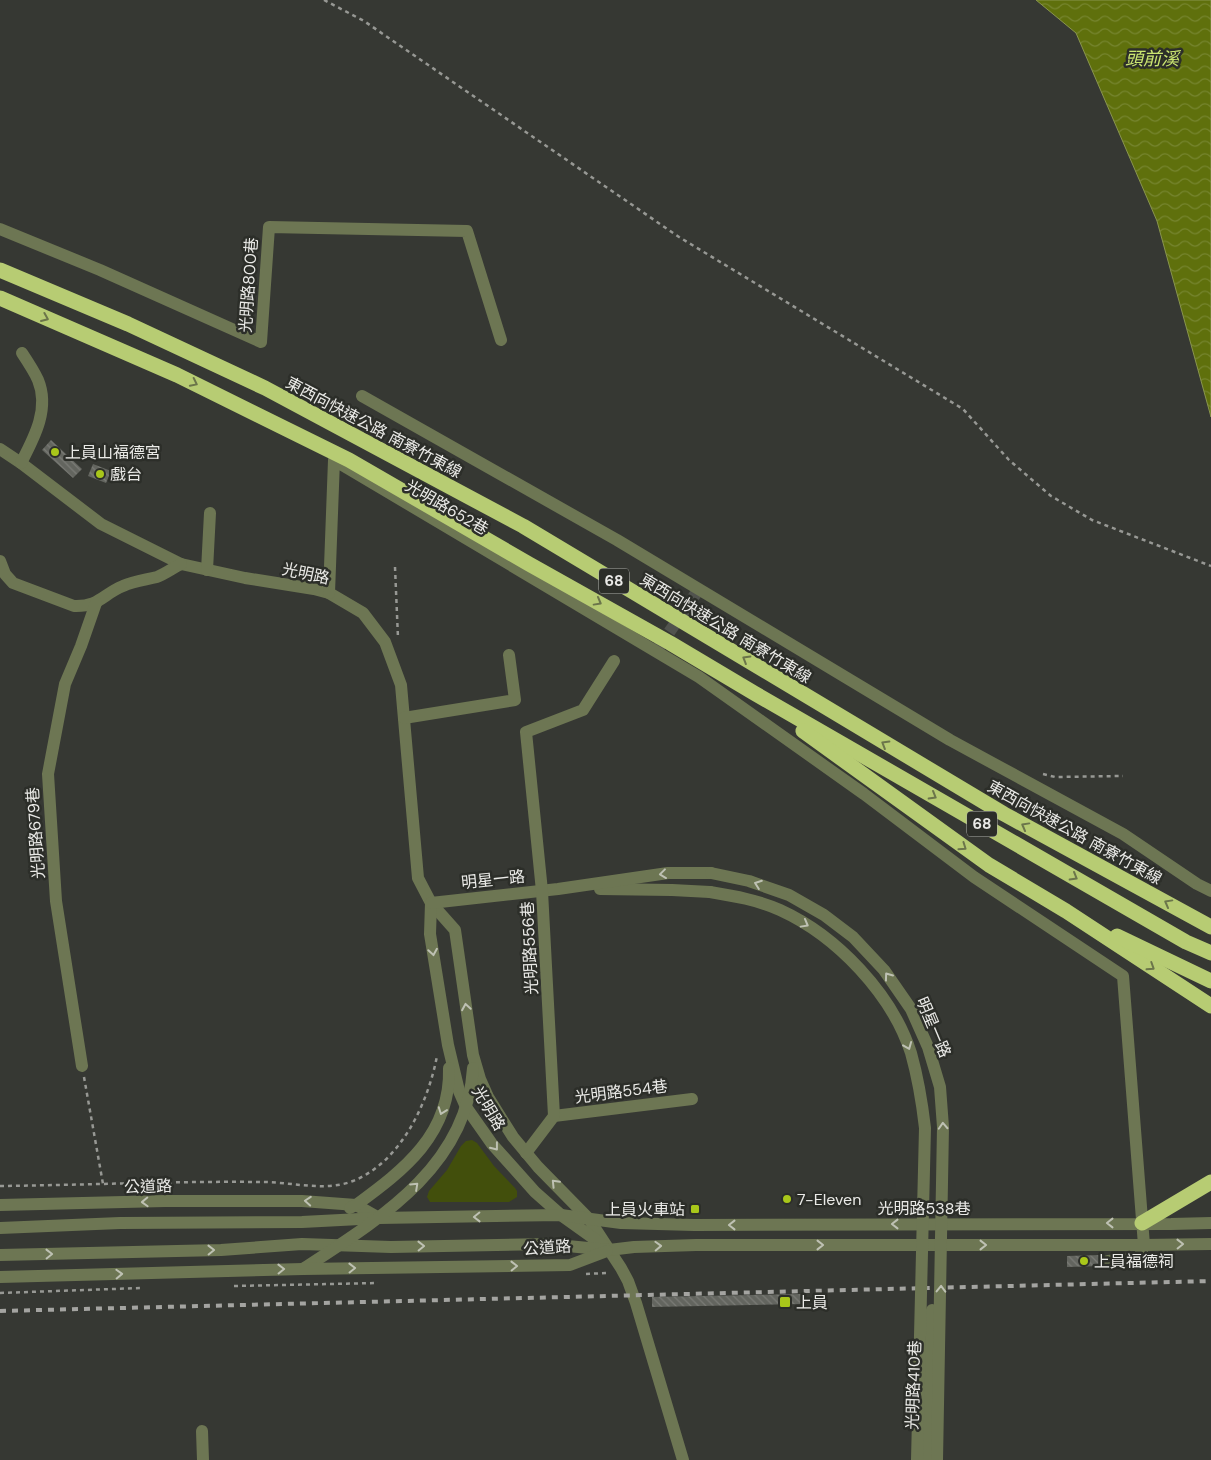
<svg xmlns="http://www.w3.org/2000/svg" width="1211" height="1460" font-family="'DM Sans','Noto Sans TC',sans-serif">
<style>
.green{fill:#424f0c}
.water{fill:url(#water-waves);stroke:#89954e}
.building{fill:url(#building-back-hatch)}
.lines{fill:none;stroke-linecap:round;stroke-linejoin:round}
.minor-tunnel{stroke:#51534e;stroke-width:12;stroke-dasharray:12 6;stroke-linecap:butt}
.path{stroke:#979894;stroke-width:2.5;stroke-dasharray:4 4;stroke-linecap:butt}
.minor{stroke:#6d7653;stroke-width:12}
.highway{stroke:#b7cc73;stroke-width:15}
.rail{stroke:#a4a4a1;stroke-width:4;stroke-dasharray:6 6;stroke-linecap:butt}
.minor-bridge{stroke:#6d7653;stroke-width:12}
.oneway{stroke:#6b754a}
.oneway2{stroke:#bec1b3}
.poi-dot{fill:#a9c71a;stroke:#2c2e29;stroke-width:2}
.labels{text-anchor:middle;stroke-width:5;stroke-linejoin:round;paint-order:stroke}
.shield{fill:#2c2e29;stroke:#b1b2ae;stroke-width:1}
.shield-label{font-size:15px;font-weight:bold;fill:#eaeae7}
.street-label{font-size:16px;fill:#eaeae7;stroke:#2c2e29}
.poi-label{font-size:16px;fill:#eaeae7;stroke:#2c2e29;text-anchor:start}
.water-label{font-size:18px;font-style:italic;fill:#cce771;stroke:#2c2e29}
</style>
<defs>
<pattern id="water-waves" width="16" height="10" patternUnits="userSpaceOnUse" patternTransform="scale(1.25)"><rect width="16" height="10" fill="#5f700c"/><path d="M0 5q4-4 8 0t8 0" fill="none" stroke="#76852f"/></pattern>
<pattern id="building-back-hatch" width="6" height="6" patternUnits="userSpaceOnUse" patternTransform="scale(1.25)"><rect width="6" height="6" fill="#63655f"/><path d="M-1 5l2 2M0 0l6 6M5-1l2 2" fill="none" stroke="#7a7b76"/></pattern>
</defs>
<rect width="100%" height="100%" fill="#363833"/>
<path class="green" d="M472,1140l5,3 17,23 21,22 2,3v6l-8,5h-79l-3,-5 2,-6 18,-21 14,-24 5,-5z"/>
<path class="water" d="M1036,0h175v417l-54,-196 -81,-188z"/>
<g class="building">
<path d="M51,440l31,29 -9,9 -31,-28z"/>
<path d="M93,464l18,7 -5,12 -18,-7z"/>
<path d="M1101,1255l1,11 -35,1v-11z"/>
<path d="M803,1294v10l-151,3v-10z"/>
</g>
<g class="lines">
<path class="minor-tunnel" d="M659,647l40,-58"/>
<g class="path">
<path d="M324,0l40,21 315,216 284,172 46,51 42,36 41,24 119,46"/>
<path d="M395,567l3,71"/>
<path d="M1043,774l12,3 68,-1"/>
<path d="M84,1077l19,107"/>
<path d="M0,1186c87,-1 175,-5 262,-4 30,0 63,10 91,-1 48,-19 75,-78 84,-125"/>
<path d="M586,1274l20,-1"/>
<path d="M234,1286l144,-3"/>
<path d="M0,1293l141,-5"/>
</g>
<g class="minor">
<path d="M0,229l100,41 161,72 8,-115 198,4 34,109"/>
<path d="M362,396l255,144 333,200 173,94 74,50 14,7"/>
<path d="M0,449l21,14 80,61 80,40 64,14 69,11 15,4 34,20 22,29 16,43 17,193 13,25 24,27 18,125 7,24 8,18 25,40 25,30 51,52 32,49 7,13 8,22 47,157"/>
<path d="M21,463c13,-25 29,-54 17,-83 -4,-9 -10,-18 -16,-27"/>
<path d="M0,561l5,13 8,9 61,23c25,1 29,-12 49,-20 11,-5 22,-6 34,-9 8,-3 16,-9 24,-13"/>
<path d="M207,570l3,-57"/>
<path d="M329,593l5,-133 365,217 165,117 110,83 149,99 21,269 -5,13 -31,3"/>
<path d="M404,718l111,-18 -6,-45"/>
<path d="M600,889l72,1 38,2"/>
<path d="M431,903l-1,31 18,111 11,46 7,16 26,37 43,48 26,23 42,30"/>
<path d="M431,903l127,-14 110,-16h43"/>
<path d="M82,1066l-26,-165 -8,-127 17,-90 16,-38 15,-43"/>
<path d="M554,1116l138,-17"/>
<path d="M526,1153l28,-37 -12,-225 -16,-159 57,-22 31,-49"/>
<path d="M0,1205l165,-4h137l54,4 23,13"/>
<path d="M350,1208l6,-3c48,-35 95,-71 93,-137"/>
<path d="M0,1228l120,-5 182,-1 77,-4 182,-3 60,8 73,2 477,-1 40,-1"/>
<path d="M0,1255l221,-5 81,-6 89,3 156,-3 62,6 25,-3 62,-2h448l67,-1"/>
<path d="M303,1269c75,-49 164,-102 170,-201"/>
<path d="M0,1277l303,-8 267,-4 37,-14"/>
<path d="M202,1431l1,29"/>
<path d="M928,1460l4,-150"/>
</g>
<g class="highway">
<path d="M0,270l128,54 137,64 258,138 481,288 207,113"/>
<path d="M0,298l177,77 172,85 180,104 141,79 84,50 432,249 25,11"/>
<path d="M803,731l186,134 77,46 145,95"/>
<path d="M1117,936l94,45"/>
<path d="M1142,1223l69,-41"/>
</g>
<path class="rail" d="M0,1311l1211,-30"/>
<g class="minor-bridge">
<path d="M711,873l38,8 40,14 35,20 29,22 31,33 27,39 17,38 12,40 3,40 -6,333"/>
<path d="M710,892c24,4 48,8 70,18 57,26 112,84 131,143 7,25 11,49 14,75l-8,332"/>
</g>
</g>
<defs><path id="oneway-chevron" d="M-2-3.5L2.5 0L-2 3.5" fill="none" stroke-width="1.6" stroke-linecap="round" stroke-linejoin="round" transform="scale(1.25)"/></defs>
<g class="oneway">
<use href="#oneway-chevron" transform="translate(45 318) rotate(23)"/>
<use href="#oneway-chevron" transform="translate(194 383) rotate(26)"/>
<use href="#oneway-chevron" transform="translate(598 602) rotate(29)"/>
<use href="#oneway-chevron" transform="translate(746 659) rotate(-149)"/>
<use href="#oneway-chevron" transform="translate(885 744) rotate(-149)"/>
<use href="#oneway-chevron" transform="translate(933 796) rotate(30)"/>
<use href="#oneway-chevron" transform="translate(1025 826) rotate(-151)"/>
<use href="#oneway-chevron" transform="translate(963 847) rotate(35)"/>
<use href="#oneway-chevron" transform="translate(1074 877) rotate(30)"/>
<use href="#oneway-chevron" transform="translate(1168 903) rotate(-151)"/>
<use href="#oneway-chevron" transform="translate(1151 967) rotate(33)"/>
</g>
<g class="oneway2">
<use href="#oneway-chevron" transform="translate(663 874) rotate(173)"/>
<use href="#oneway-chevron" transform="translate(758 884) rotate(-160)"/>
<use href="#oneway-chevron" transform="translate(805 924) rotate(29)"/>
<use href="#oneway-chevron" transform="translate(433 952) rotate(81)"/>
<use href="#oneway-chevron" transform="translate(888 976) rotate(-126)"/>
<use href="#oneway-chevron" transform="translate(466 1007) rotate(-99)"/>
<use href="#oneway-chevron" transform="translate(908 1046) rotate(68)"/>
<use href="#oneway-chevron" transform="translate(442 1111) rotate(110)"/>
<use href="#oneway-chevron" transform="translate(943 1126) rotate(-93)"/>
<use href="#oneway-chevron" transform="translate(495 1147) rotate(52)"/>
<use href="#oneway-chevron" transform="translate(555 1183) rotate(-134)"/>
<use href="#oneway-chevron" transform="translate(415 1186) rotate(-43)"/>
<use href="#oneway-chevron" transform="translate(308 1201) rotate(-176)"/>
<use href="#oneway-chevron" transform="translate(145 1202) rotate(178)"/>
<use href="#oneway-chevron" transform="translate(477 1217) rotate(179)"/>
<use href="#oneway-chevron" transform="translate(1110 1223) rotate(180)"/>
<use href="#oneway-chevron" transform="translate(895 1224) rotate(180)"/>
<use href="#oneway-chevron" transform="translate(732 1225) rotate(180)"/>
<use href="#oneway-chevron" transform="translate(1180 1244) rotate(-1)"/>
<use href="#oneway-chevron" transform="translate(820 1245)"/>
<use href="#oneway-chevron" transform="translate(983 1245)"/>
<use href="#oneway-chevron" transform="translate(421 1246) rotate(-1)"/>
<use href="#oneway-chevron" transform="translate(658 1246) rotate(-2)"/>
<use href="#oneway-chevron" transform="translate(211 1250) rotate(-1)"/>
<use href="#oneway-chevron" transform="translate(49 1254) rotate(-1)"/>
<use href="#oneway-chevron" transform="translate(514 1266) rotate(-1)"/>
<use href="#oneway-chevron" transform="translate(352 1268) rotate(-1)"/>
<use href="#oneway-chevron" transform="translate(281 1269) rotate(-1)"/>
<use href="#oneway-chevron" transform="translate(119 1274) rotate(-2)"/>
<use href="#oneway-chevron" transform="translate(941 1289) rotate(-89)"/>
</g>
<g class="poi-dot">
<circle cx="55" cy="452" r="5"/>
<circle cx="100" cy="474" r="5"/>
<circle cx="787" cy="1199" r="5"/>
<rect x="690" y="1204" width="10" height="10" rx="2.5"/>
<circle cx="1084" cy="1261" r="5"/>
<rect x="779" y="1296" width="12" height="12" rx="2.5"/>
</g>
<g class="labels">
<g class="shield">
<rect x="599" y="568.5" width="30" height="25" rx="4"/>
<rect x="967" y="811.5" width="30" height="25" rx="4"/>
</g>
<g class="shield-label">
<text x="614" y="586">68</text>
<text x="982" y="829">68</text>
</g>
<g class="street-label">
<text transform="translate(248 285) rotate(-86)" y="6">光明路800巷</text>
<text transform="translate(374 427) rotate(28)" y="6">東西向快速公路 南寮竹東線</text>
<text transform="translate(447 507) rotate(30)" y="6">光明路652巷</text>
<text transform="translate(306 573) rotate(12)" y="6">光明路</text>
<text transform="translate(726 628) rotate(31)" y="6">東西向快速公路 南寮竹東線</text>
<text transform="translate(1075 832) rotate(29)" y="6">東西向快速公路 南寮竹東線</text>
<text transform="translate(35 833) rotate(-94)" y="6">光明路679巷</text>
<text transform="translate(493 879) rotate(-6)" y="6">明星一路</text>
<text transform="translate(529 948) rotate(-93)" y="6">光明路556巷</text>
<text transform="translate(934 1027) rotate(67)" y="6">明星一路</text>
<text transform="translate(621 1091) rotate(-7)" y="6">光明路554巷</text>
<text transform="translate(489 1108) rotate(59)" y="6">光明路</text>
<text transform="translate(148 1186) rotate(-2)" y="6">公道路</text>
<text x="924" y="1214">光明路538巷</text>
<text transform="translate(547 1247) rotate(-4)" y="6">公道路</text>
<text transform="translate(913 1385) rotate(-88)" y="6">光明路410巷</text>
</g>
<g class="poi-label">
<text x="65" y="458">上員山福德宮</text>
<text x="110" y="480">戲台</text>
<text x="797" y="1205">7-Eleven</text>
<text x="685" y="1215" text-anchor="end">上員火車站</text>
<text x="1094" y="1267">上員福德祠</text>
<text x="796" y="1308">上員</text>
</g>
<g class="water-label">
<text x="1152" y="65">頭前溪</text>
</g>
</g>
</svg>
